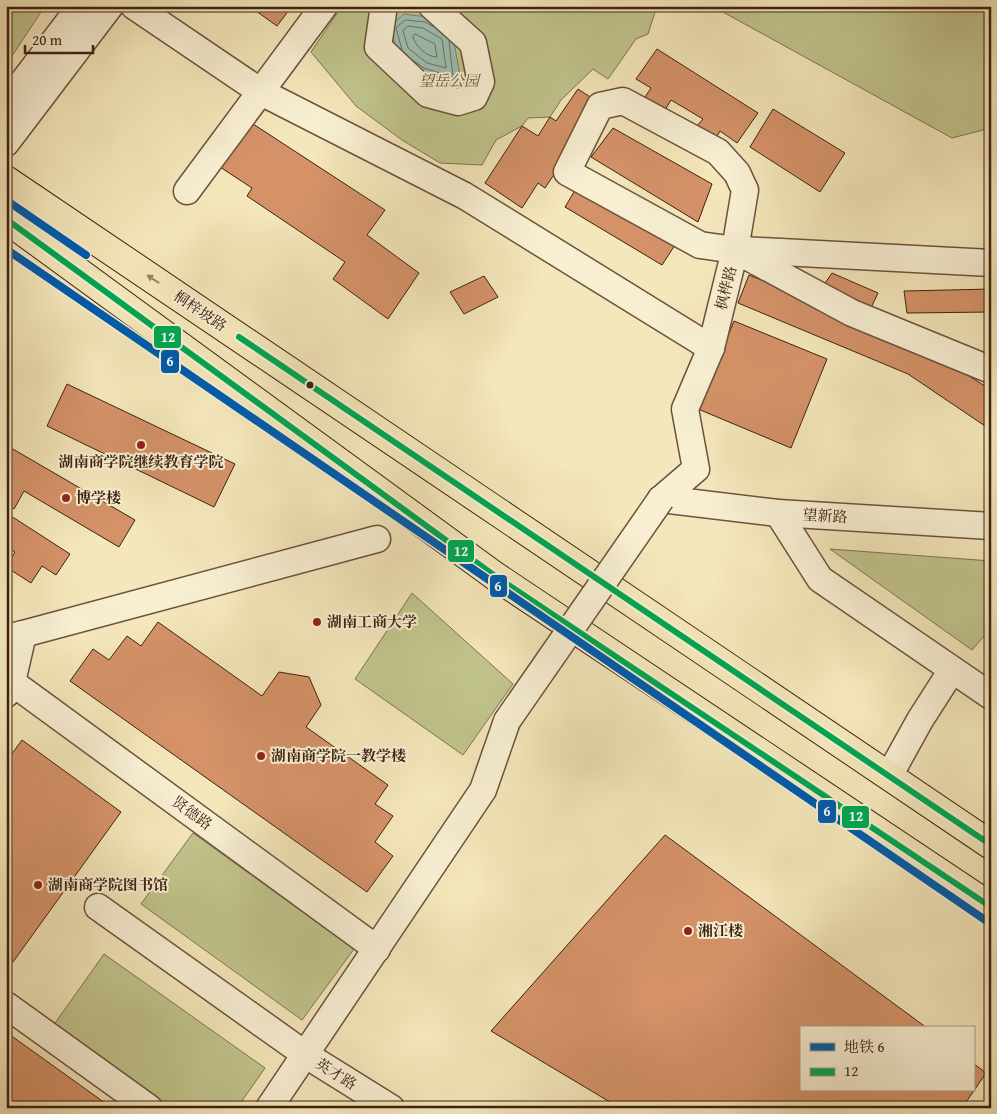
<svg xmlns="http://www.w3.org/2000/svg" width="997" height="1114" font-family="'Gentium Book Plus','Noto Serif SC',serif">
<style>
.green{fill:#c1c48c;stroke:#7f724e}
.water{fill:#9cbfb1;stroke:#768071}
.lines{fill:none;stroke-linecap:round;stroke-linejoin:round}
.shore{stroke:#6c7060;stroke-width:1}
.building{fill:#d59269;stroke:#3d2110}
.street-casing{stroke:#6b523b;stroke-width:29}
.primary-casing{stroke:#3d2110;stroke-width:30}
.street{stroke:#f8efd3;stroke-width:26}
.primary{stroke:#f4e7bb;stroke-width:28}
.street-bridge-casing{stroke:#6b523b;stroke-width:29;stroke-linecap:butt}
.street-bridge{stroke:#f8efd3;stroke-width:26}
.bus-1-casing{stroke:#f8efd3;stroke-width:10}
.bus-1{stroke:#00a651;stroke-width:6}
.metro-1-casing{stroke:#f8efd3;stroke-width:11}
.metro-1{stroke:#005bac;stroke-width:8}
.oneway{fill:#988466}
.bus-dot{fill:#3d2110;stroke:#f8efd3;stroke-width:2}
.poi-dot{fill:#8f2418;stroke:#f8efd3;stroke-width:2}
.labels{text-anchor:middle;stroke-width:4;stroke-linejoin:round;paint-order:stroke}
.park-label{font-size:15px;font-style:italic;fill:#655235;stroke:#f8efd3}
.street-label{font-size:15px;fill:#3d2110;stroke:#f8efd3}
.poi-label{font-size:15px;font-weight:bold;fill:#3d2110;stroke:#f8efd3;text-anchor:start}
.line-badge{stroke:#f8efd3;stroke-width:2}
.badge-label{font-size:14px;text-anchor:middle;font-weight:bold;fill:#fff}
</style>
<rect width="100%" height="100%" fill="#f4e7bb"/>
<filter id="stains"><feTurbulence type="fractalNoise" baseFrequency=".004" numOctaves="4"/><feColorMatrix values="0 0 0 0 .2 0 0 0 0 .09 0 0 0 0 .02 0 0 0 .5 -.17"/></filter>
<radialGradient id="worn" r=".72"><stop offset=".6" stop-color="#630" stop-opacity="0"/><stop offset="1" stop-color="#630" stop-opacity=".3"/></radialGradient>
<g class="green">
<path d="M6,6h39l-39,59z"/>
<path d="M342,6h318l-4,3 -8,25 -12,5 -28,40 -15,-10 -32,31 -11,17 -22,1 -6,8 -26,14 -14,25 -42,-2 -38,-23 -46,-34 -45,-54z"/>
<path d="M712,6h279v122l-39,10z"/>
<path d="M830,549l161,12v67l-19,22z"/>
<path d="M412,593l101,91 -50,71 -108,-76z"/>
<path d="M193,833l161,116 -52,71 -161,-116z"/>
<path d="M104,954l161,114 -28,40h-69l-115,-82z"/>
</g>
<path class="water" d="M404,14l23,3 25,15 10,54 -41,-13 -23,-18 -8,-29z"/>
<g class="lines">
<g class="shore">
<path d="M408,26l15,2 19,11 4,29 -19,-5 -19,-15 -5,-17z"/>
<path d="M415,34l20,10 2,13c-10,0 -22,-11 -24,-20z"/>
<path d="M402,50l-6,-22 9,-8 20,2 9,5"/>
<path d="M411,59l13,9 29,9 -4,-36"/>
</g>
</g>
<g class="building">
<path d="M249,6h43l-15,20z"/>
<path d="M657,49l101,64 -21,30 -17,-12 -6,11 -19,-14 8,-9 -32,-19 -6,10 -20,-13 6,-9 -15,-9z"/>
<path d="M578,89l23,15 -56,84 -7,-5 -16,25 -37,-25 37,-57 16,10 12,-19 6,4z"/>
<path d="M773,109l72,44 -25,39 -70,-45z"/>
<path d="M250,122l135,88 -18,25 52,38 -31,46 -55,-40 12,-17 -98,-66 5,-8 -32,-21z"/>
<path d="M613,128l99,56 -14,38 -107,-65z"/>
<path d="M577,187l98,58 -13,20 -97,-58z"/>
<path d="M832,273l46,20 -9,19 -48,-23z"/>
<path d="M749,275l175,72 67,43v40l-83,-56 -170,-71z"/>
<path d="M484,276l14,21 -34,17 -14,-22z"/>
<path d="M991,289v23l-84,1 -3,-22z"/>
<path d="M734,321l93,38 -36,89 -93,-39z"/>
<path d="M67,384l168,80 -21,43 -167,-81z"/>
<path d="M6,445l129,75 -16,27 -95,-56 -10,18 -8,-5z"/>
<path d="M11,516l59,38 -14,21 -14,-9 -11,17 -25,-16 9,-15 -9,-6v-22z"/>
<path d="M158,622l104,74 17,-24 30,5 12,28 -15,22 82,58 -13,19 18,12 -18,26 18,14 -26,36 -297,-211 23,-32 16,11 18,-24 14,10z"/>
<path d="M22,740l99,72 -108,150 -7,-5v-195z"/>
<path d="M665,835l262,193h-126v62h172v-27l13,10 -24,35h-342l-129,-77z"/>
<path d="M6,1032l106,76h-106z"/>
</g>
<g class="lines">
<g class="street-casing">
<g id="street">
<path d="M134,6l127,86 204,104 246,152"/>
<path d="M383,12l-5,35 50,47 30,8 16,-5 7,-15 -8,-39 -41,-37"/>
<path d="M6,104l75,-98"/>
<path d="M6,143l104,-137"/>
<path d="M187,191l137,-185"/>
<path d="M742,250l249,13"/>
<path d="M661,499l35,-30 -11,-60 26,-61 24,-98 10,-60 -8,-17 -19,-21 -95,-51 -23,5 -33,66 133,73 35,5 117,63 139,57"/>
<path d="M661,499l117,14 213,13"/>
<path d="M778,513l42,66 171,117"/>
<path d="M23,634l354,-95"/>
<path d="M6,638l17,-4 -11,48 -6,12"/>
<path d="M6,678l371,271"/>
<path d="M889,776l31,-56 32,-50"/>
<path d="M98,907l208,148 85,53"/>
<path d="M6,1005l143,103"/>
<path d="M269,1108l214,-318 24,-69"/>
</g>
</g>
<g class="primary-casing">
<g id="primary">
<path d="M6,180l985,665"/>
<path d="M6,219l489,357 496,331"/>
</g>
</g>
<use href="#street" class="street"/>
<use href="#primary" class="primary"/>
<g class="street-bridge-casing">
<path id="street-bridge" d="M507,721l154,-222"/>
</g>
<use href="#street-bridge" class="street-bridge"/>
<g class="bus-1-casing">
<g id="bus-1">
<path d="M6,219l489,357 496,331"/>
<path d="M239,337l752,508"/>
</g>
</g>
<use href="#bus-1" class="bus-1"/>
<g class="metro-1-casing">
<g id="metro-1">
<path d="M6,200l80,55"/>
<path d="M6,249l985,675"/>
</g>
</g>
<use href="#metro-1" class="metro-1"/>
</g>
<defs><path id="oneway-solid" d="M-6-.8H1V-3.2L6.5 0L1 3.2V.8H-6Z" transform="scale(1.25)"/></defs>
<use class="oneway" href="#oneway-solid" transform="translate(153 279) rotate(-146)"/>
<circle class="bus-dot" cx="310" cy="385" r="4.5"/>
<g class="poi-dot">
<circle cx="141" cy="445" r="5"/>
<circle cx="66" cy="498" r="5"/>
<circle cx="317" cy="622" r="5"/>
<circle cx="261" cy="756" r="5"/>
<circle cx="38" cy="885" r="5"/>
<circle cx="688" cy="931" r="5"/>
</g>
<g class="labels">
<g class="park-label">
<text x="449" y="86">望岳公园</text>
</g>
<g class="street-label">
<text transform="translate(726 288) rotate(-76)" y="5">枫桦路</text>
<text transform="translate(200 311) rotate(34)" y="5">桐梓坡路</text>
<text transform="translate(825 516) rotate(3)" y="5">望新路</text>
<text transform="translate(192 813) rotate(36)" y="5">贤德路</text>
<text transform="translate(336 1074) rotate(32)" y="5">英才路</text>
</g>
<g class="poi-label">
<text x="141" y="467" text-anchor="middle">湖南商学院继续教育学院</text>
<text x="76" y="503">博学楼</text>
<text x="327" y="627">湖南工商大学</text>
<text x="271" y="761">湖南商学院一教学楼</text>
<text x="48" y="890">湖南商学院图书馆</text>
<text x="698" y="936">湘江楼</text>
</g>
</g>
<g class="line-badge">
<rect x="153" y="325" width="29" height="24" rx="5" fill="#00a651"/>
<rect x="160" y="349" width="20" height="25" rx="5" fill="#005bac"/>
<rect x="447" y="539" width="28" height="24" rx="5" fill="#00a651"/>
<rect x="489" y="574" width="19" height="24" rx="5" fill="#005bac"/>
<rect x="817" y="799" width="20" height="25" rx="5" fill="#005bac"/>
<rect x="841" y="805" width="29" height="24" rx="5" fill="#00a651"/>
</g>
<g class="badge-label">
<text x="168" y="342">12</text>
<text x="170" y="366">6</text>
<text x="461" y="556">12</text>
<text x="498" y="591">6</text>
<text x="827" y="816">6</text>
<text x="856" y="821">12</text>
</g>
<rect width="997" height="1114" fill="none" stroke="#f4e7bb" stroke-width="25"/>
<rect x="8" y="8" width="982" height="1099" fill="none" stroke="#3d2110" stroke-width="2.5"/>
<rect x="12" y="12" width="972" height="1089" fill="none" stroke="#3d2110"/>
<rect x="800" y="1026" width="175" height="65" fill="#f8efd3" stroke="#ad9d85"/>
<rect x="810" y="1043" width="25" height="8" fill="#005bac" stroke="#ad9d85"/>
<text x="844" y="1052" font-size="15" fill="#3d2110">地铁 6</text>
<rect x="810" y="1068" width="25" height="8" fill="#00a651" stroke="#ad9d85"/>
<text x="844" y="1076" font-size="15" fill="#3d2110">12</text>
<path d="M25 45v8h68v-8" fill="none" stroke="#3d2110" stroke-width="2.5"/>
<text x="32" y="45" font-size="15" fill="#3d2110" stroke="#f8efd3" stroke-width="4" paint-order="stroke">20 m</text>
<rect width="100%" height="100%" filter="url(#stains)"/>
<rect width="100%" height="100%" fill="url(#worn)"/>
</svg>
